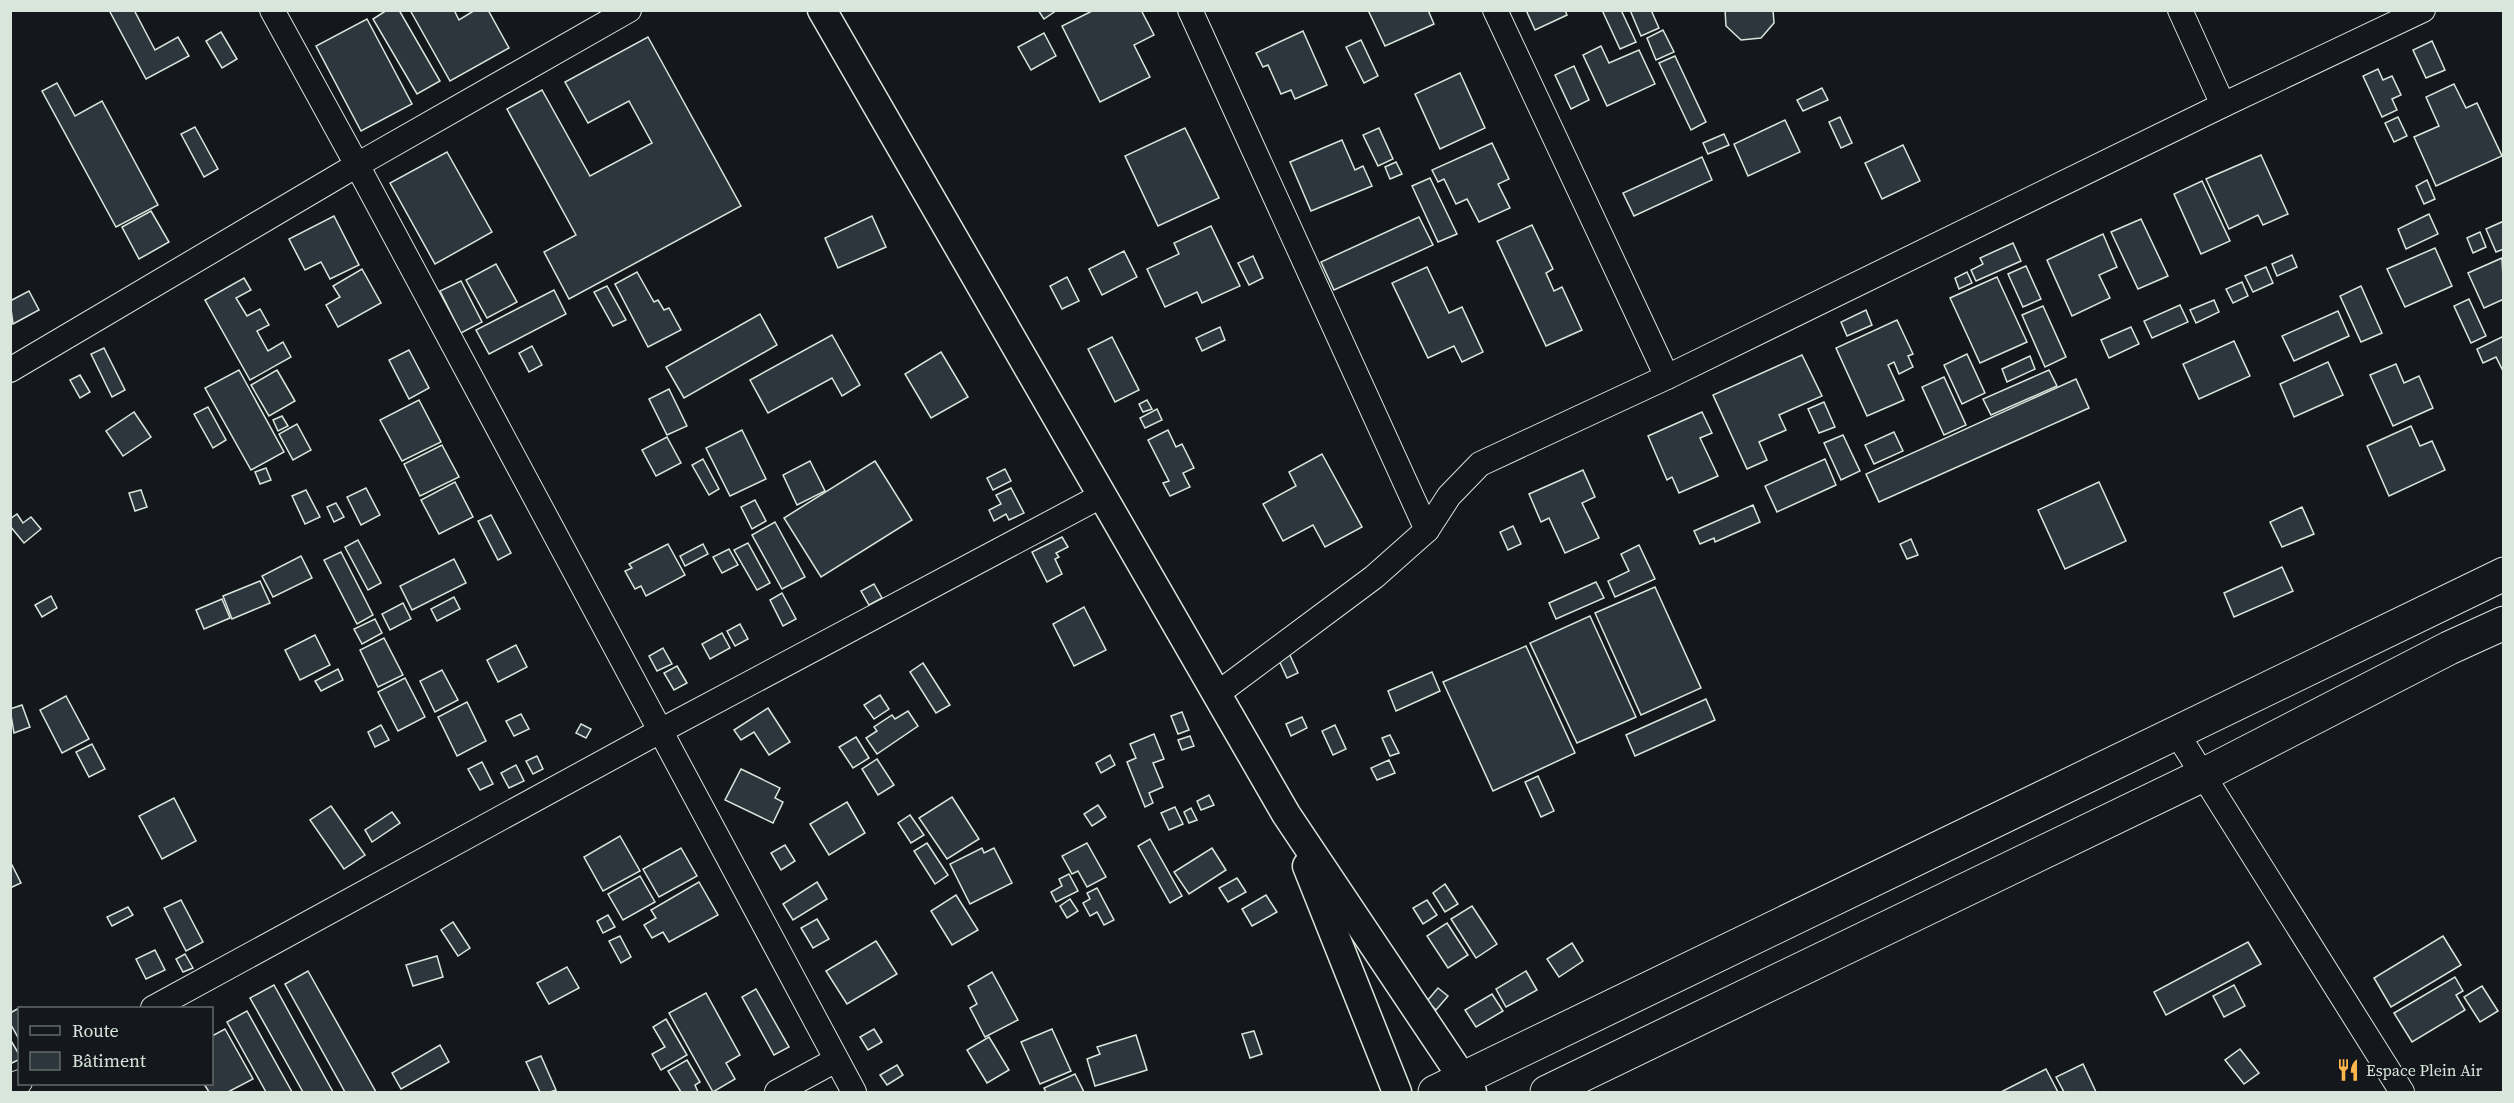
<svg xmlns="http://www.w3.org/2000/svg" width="2514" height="1103" font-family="'Source Serif 4',serif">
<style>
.building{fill:#2c363c;stroke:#d8e6dc;stroke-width:1.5}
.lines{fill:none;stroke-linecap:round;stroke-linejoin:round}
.minor-casing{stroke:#d8e6dc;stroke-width:26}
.tertiary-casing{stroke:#d8e6dc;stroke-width:31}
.trunk-casing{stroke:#d8e6dc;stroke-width:35}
.minor{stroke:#14181c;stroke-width:24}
.tertiary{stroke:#14181c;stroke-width:28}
.trunk{stroke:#14181c;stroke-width:33}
.labels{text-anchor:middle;stroke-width:4.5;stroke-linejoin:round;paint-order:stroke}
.poi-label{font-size:16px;fill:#d8e6dc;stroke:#14181c;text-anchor:start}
</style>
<rect width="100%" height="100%" fill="#14181c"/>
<g class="building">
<path d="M109,10h25l21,40 23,-13 11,19 -43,23z"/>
<path d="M387,10h12l41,71 -23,13 -44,-75z"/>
<path d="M410,10h44l5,10 16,-10h13l21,38 -59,33z"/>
<path d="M1038,10h19l-13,9z"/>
<path d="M1094,10h47l13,25 -20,10 16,32 -50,25 -38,-76z"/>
<path d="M1368,10h60l6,14 -49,22z"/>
<path d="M1526,10h39l2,5 -32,15z"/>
<path d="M1602,10h19l15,32 -16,7z"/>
<path d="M1630,10h21l8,18 -18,8z"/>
<path d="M1725,10h48l1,13 -13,15 -20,2 -15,-14z"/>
<path d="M367,19l45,85 -51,27 -45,-85z"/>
<path d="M1663,30l11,22 -18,8 -9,-22z"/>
<path d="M1303,31l24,54 -32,14 -4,-9 -10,4 -13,-29 -5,2 -7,-14z"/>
<path d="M221,32l16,27 -15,9 -16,-27z"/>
<path d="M1044,33l12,23 -25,14 -13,-23z"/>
<path d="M648,37l93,169 -172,93 -25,-47 32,-17 -69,-126 35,-19 48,86 62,-33 -23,-42 -41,22 -23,-41z"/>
<path d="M1361,40l17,36 -14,7 -18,-36z"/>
<path d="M2432,41l13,29 -19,8 -13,-28z"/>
<path d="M1601,46l8,17 30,-13 16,34 -48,22 -24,-51z"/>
<path d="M1675,56l31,66 -15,8 -32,-67z"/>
<path d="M1574,66l15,34 -18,9 -16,-34z"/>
<path d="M2378,69l5,11 9,-4 9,19 -9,4 5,11 -15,7 -19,-41z"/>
<path d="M1460,73l25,55 -45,21 -25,-55z"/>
<path d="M57,83l18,33 27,-15 56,104 -42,22 -74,-136z"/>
<path d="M2454,84l12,24 11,-5 25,53 -66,30 -22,-49 25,-11 -13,-29z"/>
<path d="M1822,88l6,12 -25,11 -6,-11z"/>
<path d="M1840,117l12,26 -11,5 -12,-26z"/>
<path d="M2398,117l9,19 -13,6 -9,-19z"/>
<path d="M1785,120l15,32 -52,24 -14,-32z"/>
<path d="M195,127l23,42 -14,8 -23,-43z"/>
<path d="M1185,128l34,70 -61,28 -33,-70z"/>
<path d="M1379,128l14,31 -15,7 -15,-31z"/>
<path d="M1724,134l5,11 -21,9 -5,-11z"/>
<path d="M1342,140l13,30 8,-4 9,20 -61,25 -21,-49z"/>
<path d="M1492,143l17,36 -11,5 12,24 -31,14 -12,-23 -11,5 -12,-25 -6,3 -6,-12z"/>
<path d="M1903,145l17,36 -38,18 -17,-36z"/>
<path d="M447,152l45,80 -57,32 -45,-81z"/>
<path d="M2261,155l27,59 -25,11 -5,-10 -29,14 -23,-50z"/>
<path d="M1702,157l10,23 -78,36 -11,-23z"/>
<path d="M1396,162l6,12 -12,5 -5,-12z"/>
<path d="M1430,178l27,56 -19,8 -26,-56z"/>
<path d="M2427,180l8,19 -11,5 -8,-18z"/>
<path d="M2202,181l28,60 -29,13 -27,-60z"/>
<path d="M151,211l18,31 -30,17 -17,-32z"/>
<path d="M2429,214l9,20 -32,15 -8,-20z"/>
<path d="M334,216l25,49 -29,14 -9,-17 -16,8 -16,-31z"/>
<path d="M872,216l14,31 -48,21 -13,-30z"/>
<path d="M1419,217l14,28 -99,45 -13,-28z"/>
<path d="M2141,219l27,57 -30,13 -27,-57z"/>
<path d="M2504,221v28l-8,3 -10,-23z"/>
<path d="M1532,225l21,44 -7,4 8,18 8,-4 20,43 -36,16 -49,-105z"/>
<path d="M1211,226l29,60 -38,17 -5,-11 -32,15 -18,-38 32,-15 -5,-11z"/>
<path d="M2480,232l6,15 -13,6 -6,-15z"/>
<path d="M2103,234l14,33 -18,8 11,23 -38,18 -25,-56z"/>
<path d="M2013,243l8,18 -45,20 -5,-11 12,-6 -3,-6z"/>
<path d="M2435,248l17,38 -47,21 -18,-38z"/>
<path d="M1124,251l13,26 -35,18 -13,-26z"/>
<path d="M2292,255l5,12 -20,9 -5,-12z"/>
<path d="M1253,256l10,22 -14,7 -11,-22z"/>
<path d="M2502,258l2,41 -20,9 -16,-35z"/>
<path d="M496,264l21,38 -30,16 -21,-38z"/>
<path d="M2026,266l15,33 -18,8 -15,-33z"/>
<path d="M1427,267l22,46 13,-6 21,45 -21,10 -8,-16 -26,12 -36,-75z"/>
<path d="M2266,267l7,16 -20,9 -8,-16z"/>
<path d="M362,269l19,34 -43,24 -12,-22 14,-8 -7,-11z"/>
<path d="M637,272l17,30 4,-2 6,10 5,-2 12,22 -33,17 -33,-63z"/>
<path d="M1967,272l5,11 -13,6 -4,-11z"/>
<path d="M1067,277l12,24 -17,8 -12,-23z"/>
<path d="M1997,277l30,65 -47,21 -30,-65z"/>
<path d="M244,278l7,12 -15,8 11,18 13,-7 9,16 -12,6 11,20 15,-9 8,15 -41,23 -45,-80z"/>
<path d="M461,281l21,41 -21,11 -21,-42z"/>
<path d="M2242,282l6,14 -15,7 -7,-14z"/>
<path d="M607,286l19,34 -13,6 -19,-34z"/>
<path d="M2361,286l21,47 -21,9 -21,-46z"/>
<path d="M554,290l12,24 -77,40 -13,-24z"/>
<path d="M29,291l10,19 -26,14 -3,-23z"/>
<path d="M2469,299l17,37 -15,7 -17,-37z"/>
<path d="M2214,300l5,12 -23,11 -6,-13z"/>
<path d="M2180,305l8,17 -36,16 -8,-17z"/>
<path d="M2043,306l23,51 -21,10 -23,-52z"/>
<path d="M1866,310l6,15 -25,11 -6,-14z"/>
<path d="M2338,311l11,25 -55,25 -12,-25z"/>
<path d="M760,314l17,31 -93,53 -18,-31z"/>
<path d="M1897,320l16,34 -5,2 5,11 -14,7 -5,-12 -6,3 16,35 -37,16 -31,-68z"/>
<path d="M1220,327l5,13 -23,11 -6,-13z"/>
<path d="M2131,327l8,17 -30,14 -8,-18z"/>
<path d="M832,335l28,50 -18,11 -10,-18 -64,35 -18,-33z"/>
<path d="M2504,336v35h-1l-7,-14 -13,6 -6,-14z"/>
<path d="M1112,337l27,53 -24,12 -27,-53z"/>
<path d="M2234,341l16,35 -51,23 -16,-35z"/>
<path d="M532,346l10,19 -13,7 -10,-19z"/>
<path d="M104,348l21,42 -13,7 -21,-43z"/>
<path d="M409,350l20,38 -20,11 -20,-39z"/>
<path d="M941,352l27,45 -37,21 -26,-44z"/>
<path d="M1967,354l18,39 -23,11 -18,-39z"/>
<path d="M1802,355l20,41 -43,19 7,15 -27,12 8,18 -20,9 -34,-74z"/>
<path d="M2030,356l5,13 -28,13 -5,-13z"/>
<path d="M2328,362l15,33 -49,22 -14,-33z"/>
<path d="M2396,364l8,19 15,-7 14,32 -40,18 -23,-51z"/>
<path d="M239,370l45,82 -33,18 -46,-82z"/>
<path d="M277,370l18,31 -26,15 -18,-31z"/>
<path d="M2049,370l8,16 -66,29 -8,-16z"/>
<path d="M80,375l10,17 -10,6 -10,-18z"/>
<path d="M1944,377l22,48 -22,10 -22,-48z"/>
<path d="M2076,379l13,29 -210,94 -13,-28z"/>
<path d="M669,389l18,37 -20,9 -18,-36z"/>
<path d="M419,400l22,42 -39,19 -22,-41z"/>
<path d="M1147,400l5,9 -9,3 -4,-8z"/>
<path d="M1824,402l11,25 -16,6 -11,-24z"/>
<path d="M208,407l18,33 -13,8 -19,-34z"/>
<path d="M1157,409l5,11 -17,8 -5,-10z"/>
<path d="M134,412l17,25 -28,19 -17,-25z"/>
<path d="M1702,412l10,21 -12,5 18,38 -39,17 -7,-16 -5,3 -19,-44z"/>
<path d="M282,416l6,10 -10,5 -5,-11z"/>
<path d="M297,424l14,26 -18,10 -14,-26z"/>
<path d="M2411,426l9,20 12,-5 13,29 -56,26 -22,-50z"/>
<path d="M742,430l24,49 -36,17 -24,-48z"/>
<path d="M1168,430l8,17 6,-3 12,24 -11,5 7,14 -20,9 -7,-13 6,-2 -21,-41z"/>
<path d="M1894,432l9,19 -29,13 -9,-19z"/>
<path d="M1843,435l17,36 -19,9 -17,-37z"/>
<path d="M667,437l14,26 -25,13 -14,-26z"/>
<path d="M442,445l17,32 -39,19 -16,-32z"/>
<path d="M1322,454l40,73 -37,20 -12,-22 -30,16 -20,-37 33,-18 -7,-14z"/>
<path d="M703,459l16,30 -10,6 -17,-30z"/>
<path d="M1825,459l11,26 -59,27 -12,-26z"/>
<path d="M810,461l15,30 -28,14 -14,-30z"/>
<path d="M875,461l37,59 -91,57 -37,-59z"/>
<path d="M266,468l5,12 -11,4 -5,-12z"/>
<path d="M1005,469l6,12 -18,9 -6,-12z"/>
<path d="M1583,470l12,27 -13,6 17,35 -34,15 -16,-35 -8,4 -12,-28z"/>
<path d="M455,482l18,35 -34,17 -18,-34z"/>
<path d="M2099,482l27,59 -61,28 -27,-59z"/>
<path d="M366,488l14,27 -19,10 -14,-28z"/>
<path d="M1011,488l13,25 -15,7 -3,-6 -12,7 -5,-11 12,-6 -5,-9z"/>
<path d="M141,490l6,17 -12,4 -6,-18z"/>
<path d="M306,490l14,27 -15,7 -13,-28z"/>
<path d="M755,500l11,21 -14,8 -11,-22z"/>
<path d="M336,503l8,14 -10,5 -7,-15z"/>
<path d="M1753,505l7,17 -45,20 -1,-4 -14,6 -6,-13z"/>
<path d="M2302,507l12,27 -32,13 -12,-25z"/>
<path d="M17,514l6,9 8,-6 10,12 -17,14 -14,-17v-7z"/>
<path d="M491,515l20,38 -13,7 -20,-39z"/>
<path d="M775,522l30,55 -23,12 -30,-54z"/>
<path d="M1513,526l8,18 -13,6 -8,-18z"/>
<path d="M1062,537l6,10 -12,6 3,4 -4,2 7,15 -15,8 -15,-30z"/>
<path d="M1911,539l7,16 -11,4 -7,-15z"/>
<path d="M358,540l23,43 -13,7 -23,-43z"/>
<path d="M748,543l22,40 -13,7 -23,-40z"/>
<path d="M668,544l17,31 -39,21 -5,-10 -6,3 -10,-18 7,-3 -3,-4z"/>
<path d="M703,544l5,10 -23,12 -5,-10z"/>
<path d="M1639,545l16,34 -40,18 -7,-16 21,-10 -8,-17z"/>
<path d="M729,549l9,16 -16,8 -9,-16z"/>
<path d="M341,552l32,63 -16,9 -33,-64z"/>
<path d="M301,556l11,22 -39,19 -11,-21z"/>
<path d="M454,559l12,24 -54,27 -12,-24z"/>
<path d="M2282,567l11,24 -59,26 -10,-24z"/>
<path d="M260,581l10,22 -38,16 -9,-23z"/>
<path d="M1596,582l8,16 -48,21 -7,-16z"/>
<path d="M874,584l8,14 -13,7 -8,-14z"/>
<path d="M1655,587l46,101 -60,27 -46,-102z"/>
<path d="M782,593l14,26 -13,7 -13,-26z"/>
<path d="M51,596l6,12 -15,9 -7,-12z"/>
<path d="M454,597l6,12 -23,12 -6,-12z"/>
<path d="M222,599l8,19 -26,11 -8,-19z"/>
<path d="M403,603l8,16 -21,11 -8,-16z"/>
<path d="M1084,607l22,43 -32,16 -21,-42z"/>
<path d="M1590,616l46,101 -59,26 -47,-100z"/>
<path d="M375,619l7,14 -20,11 -8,-15z"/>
<path d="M740,624l8,15 -13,7 -8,-15z"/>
<path d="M722,633l8,15 -20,11 -8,-15z"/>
<path d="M315,635l15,30 -30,15 -15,-30z"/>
<path d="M384,638l19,37 -25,12 -18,-37z"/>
<path d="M516,645l11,22 -29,15 -11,-22z"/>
<path d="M1526,646l49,107 -82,38 -50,-109z"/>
<path d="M663,648l9,16 -15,7 -8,-15z"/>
<path d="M1288,651l10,22 -11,5 -10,-22z"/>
<path d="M923,663l27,42 -14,8 -26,-41z"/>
<path d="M677,666l10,17 -13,7 -10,-17z"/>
<path d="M338,669l5,11 -22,11 -6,-10z"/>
<path d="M442,670l16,30 -23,12 -15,-31z"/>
<path d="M1432,672l8,19 -44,20 -8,-20z"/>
<path d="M405,678l20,39 -27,14 -20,-39z"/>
<path d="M880,695l9,14 -15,10 -10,-14z"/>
<path d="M66,696l23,43 -27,14 -22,-43z"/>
<path d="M1706,699l9,21 -80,36 -9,-21z"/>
<path d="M467,702l19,39 -29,15 -19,-39z"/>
<path d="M22,705l8,22 -16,6 -4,-24z"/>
<path d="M768,708l22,34 -21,13 -15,-23 -13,8 -7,-10z"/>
<path d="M908,711l10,15 -41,28 -11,-16 11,-7 -3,-4 18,-12 3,4z"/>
<path d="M1182,712l7,18 -11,4 -7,-18z"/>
<path d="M521,714l8,15 -15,7 -8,-15z"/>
<path d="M1302,717l5,11 -16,8 -5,-12z"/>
<path d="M581,724l10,5 -5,9 -10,-5z"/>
<path d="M381,725l8,15 -14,7 -7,-15z"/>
<path d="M1335,725l11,24 -13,6 -11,-24z"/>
<path d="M1154,734l10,25 -11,4 10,24 -14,6 4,10 -8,4 -18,-45 9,-4 -6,-14z"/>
<path d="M1390,735l9,18 -9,3 -8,-18z"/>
<path d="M1190,736l4,10 -12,4 -4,-10z"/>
<path d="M856,737l13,21 -16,10 -14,-21z"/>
<path d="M92,744l13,25 -16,8 -13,-25z"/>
<path d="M1110,755l5,10 -14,8 -5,-10z"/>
<path d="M537,756l6,13 -10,5 -7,-13z"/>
<path d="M877,759l17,26 -16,10 -16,-26z"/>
<path d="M1389,760l6,13 -18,7 -6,-12z"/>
<path d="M482,762l11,22 -13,6 -12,-21z"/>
<path d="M516,765l8,16 -15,7 -8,-15z"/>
<path d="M741,769l39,19 -5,10 8,4 -10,21 -48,-23z"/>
<path d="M1538,776l16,35 -13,6 -16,-35z"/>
<path d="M1209,795l5,10 -13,5 -4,-9z"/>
<path d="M952,797l27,42 -32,20 -28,-41z"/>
<path d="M174,798l22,43 -34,18 -23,-43z"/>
<path d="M847,802l18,31 -36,22 -19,-31z"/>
<path d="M1098,805l8,12 -14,9 -8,-12z"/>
<path d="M331,806l34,49 -21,14 -34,-49z"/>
<path d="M1175,807l8,17 -14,6 -8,-17z"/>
<path d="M1191,808l6,12 -8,3 -5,-11z"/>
<path d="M392,812l8,11 -28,19 -7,-12z"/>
<path d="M910,815l14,20 -13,8 -13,-20z"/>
<path d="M620,836l20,35 -37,20 -19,-34z"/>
<path d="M1150,839l32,57 -12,7 -32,-57z"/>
<path d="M927,843l21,32 -13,9 -21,-33z"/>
<path d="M1087,843l19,34 -19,10 -9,-16 -6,3 -10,-18z"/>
<path d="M785,845l10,16 -14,9 -10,-17z"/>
<path d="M681,848l16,28 -38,21 -16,-28z"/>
<path d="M982,848l2,5 10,-5 18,35 -42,21 -20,-40z"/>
<path d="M1212,848l14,22 -37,24 -15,-22z"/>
<path d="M12,865l9,18 -11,5v-22z"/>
<path d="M1069,874l9,17 -22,11 -5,-10 11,-6 -3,-7z"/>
<path d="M640,876l15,26 -32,18 -15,-26z"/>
<path d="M1237,878l9,14 -18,10 -9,-14z"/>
<path d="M699,882l19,33 -49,27 -6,-10 -11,6 -8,-13 12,-7 -5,-8z"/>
<path d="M817,882l10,17 -34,21 -10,-16z"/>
<path d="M1445,884l13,20 -13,8 -12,-19z"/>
<path d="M1097,888l17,32 -10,5 -7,-13 -7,4 -7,-13 7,-4 -3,-6z"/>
<path d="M956,895l22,35 -26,15 -21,-34z"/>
<path d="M1266,895l11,17 -25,14 -10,-17z"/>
<path d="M1070,899l8,12 -11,7 -7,-12z"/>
<path d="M181,900l22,42 -17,9 -22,-43z"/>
<path d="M1427,900l10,15 -14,9 -10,-16z"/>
<path d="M1472,906l25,38 -21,14 -25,-39z"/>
<path d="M128,907l5,8 -21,11 -5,-9z"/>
<path d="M608,915l7,12 -12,6 -6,-12z"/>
<path d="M817,919l12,20 -16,9 -12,-20z"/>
<path d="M453,922l17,26 -12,8 -17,-26z"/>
<path d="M1447,923l21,32 -20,13 -21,-32z"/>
<path d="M620,936l11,21 -10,6 -12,-22z"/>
<path d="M2443,936l18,29 -70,42 -17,-29z"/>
<path d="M876,941l21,33 -50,30 -21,-33z"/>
<path d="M2248,942l13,22 -95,51 -12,-23z"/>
<path d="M1572,943l11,18 -24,16 -12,-18z"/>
<path d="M155,950l10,20 -19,9 -10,-20z"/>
<path d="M185,954l8,14 -10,4 -7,-13z"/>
<path d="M437,956l6,21 -30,9 -7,-21z"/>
<path d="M567,967l12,21 -30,16 -12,-21z"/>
<path d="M308,971l68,121h-31l-60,-108z"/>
<path d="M1526,971l11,19 -31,17 -10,-18z"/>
<path d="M992,972l26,48 -33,17 -15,-29 7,-4 -9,-18z"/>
<path d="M2455,977l8,14 -7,4 9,15 -53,32 -18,-29z"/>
<path d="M274,985l59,107h-30l-53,-94z"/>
<path d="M2234,985l11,21 -21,11 -11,-21z"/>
<path d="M2482,986l16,25 -18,11 -16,-25z"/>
<path d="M1438,988l10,8 -12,14 -9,-9z"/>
<path d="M756,989l33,58 -15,8 -32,-58z"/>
<path d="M706,993l34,62 -14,8 9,16 -22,13 -44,-79z"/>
<path d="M1492,994l11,17 -27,16 -11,-17z"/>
<path d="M21,1007l-1,1v33l-10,-18v-10z"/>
<path d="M247,1011l45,81h-26l-39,-70z"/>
<path d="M666,1019l21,36 -26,15 -9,-16 13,-7 -12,-20z"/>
<path d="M225,1029l28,50 -25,13h-19l-5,-8h8v-48z"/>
<path d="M874,1029l8,13 -14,8 -8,-13z"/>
<path d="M1052,1029l19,42 -31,13 -19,-42z"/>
<path d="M1254,1031l8,23 -12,4 -8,-24z"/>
<path d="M1136,1035l11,35 -52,16 -8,-27 13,-5 -3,-7z"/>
<path d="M989,1037l20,33 -22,13 -20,-33z"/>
<path d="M10,1039l10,17v3l-10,5z"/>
<path d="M440,1045l9,17 -48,27 -9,-16z"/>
<path d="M2240,1049l19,24 -15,11 -19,-24z"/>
<path d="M541,1056l15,34 -6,2h-10l-14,-30z"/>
<path d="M687,1060l13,22 -5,3 3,7h-17l-13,-21z"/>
<path d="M2083,1064l13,28h-32l-8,-15z"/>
<path d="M897,1065l6,10 -16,10 -7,-10z"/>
<path d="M2046,1069l12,23h-57z"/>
<path d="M1075,1074l9,18h-38l-2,-4z"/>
</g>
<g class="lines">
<g class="minor-casing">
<g id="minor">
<path d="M272,10l85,155 272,-155"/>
<path d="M1190,10l237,520"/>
<path d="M1495,10l172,367"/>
<path d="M2180,10l43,95"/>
<path d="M10,370l347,-205 497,927"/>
<path d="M1217,694l157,-117 53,-47 22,-34 31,-32 187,-87 556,-272 200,-95"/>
<path d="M2176,732l226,360"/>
<path d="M153,1008l509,-278 439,-234"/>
<path d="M10,1086l10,-4"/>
<path d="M777,1092l59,-32"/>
</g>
</g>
<g class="tertiary-casing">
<g id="tertiary">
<path d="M822,10l464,804 186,278"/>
<path d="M1307,866l90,226"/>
</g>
</g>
<g class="trunk-casing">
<g id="trunk">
<path d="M1435,1092l1069,-518"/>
<path d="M1547,1092l656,-317 246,-127 55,-25"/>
</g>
</g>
<use href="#minor" class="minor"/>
<use href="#tertiary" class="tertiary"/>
<use href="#trunk" class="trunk"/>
</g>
<defs>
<g id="restaurant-bare" transform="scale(1.8)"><path d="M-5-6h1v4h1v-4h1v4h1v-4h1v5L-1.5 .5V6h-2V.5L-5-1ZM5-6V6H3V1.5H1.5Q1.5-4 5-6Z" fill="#ffb74d" stroke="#14181c" stroke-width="2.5" paint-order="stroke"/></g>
</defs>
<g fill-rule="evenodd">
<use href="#restaurant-bare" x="2348" y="1070"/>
</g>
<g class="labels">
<g class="poi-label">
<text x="2366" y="1076">Espace Plein Air</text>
</g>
</g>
<rect width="2514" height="1103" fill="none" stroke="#d8e6dc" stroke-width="24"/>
<rect x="18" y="1007" width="195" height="78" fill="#14181c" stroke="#626a69" stroke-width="1.5"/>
<rect x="30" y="1026" width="30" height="9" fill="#14181c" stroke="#626a69" stroke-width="1.5"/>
<text x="72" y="1037" font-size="18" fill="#d8e6dc">Route</text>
<rect x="30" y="1052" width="30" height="18" fill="#2c363c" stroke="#626a69" stroke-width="1.5"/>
<text x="72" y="1067" font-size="18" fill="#d8e6dc">Bâtiment</text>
</svg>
